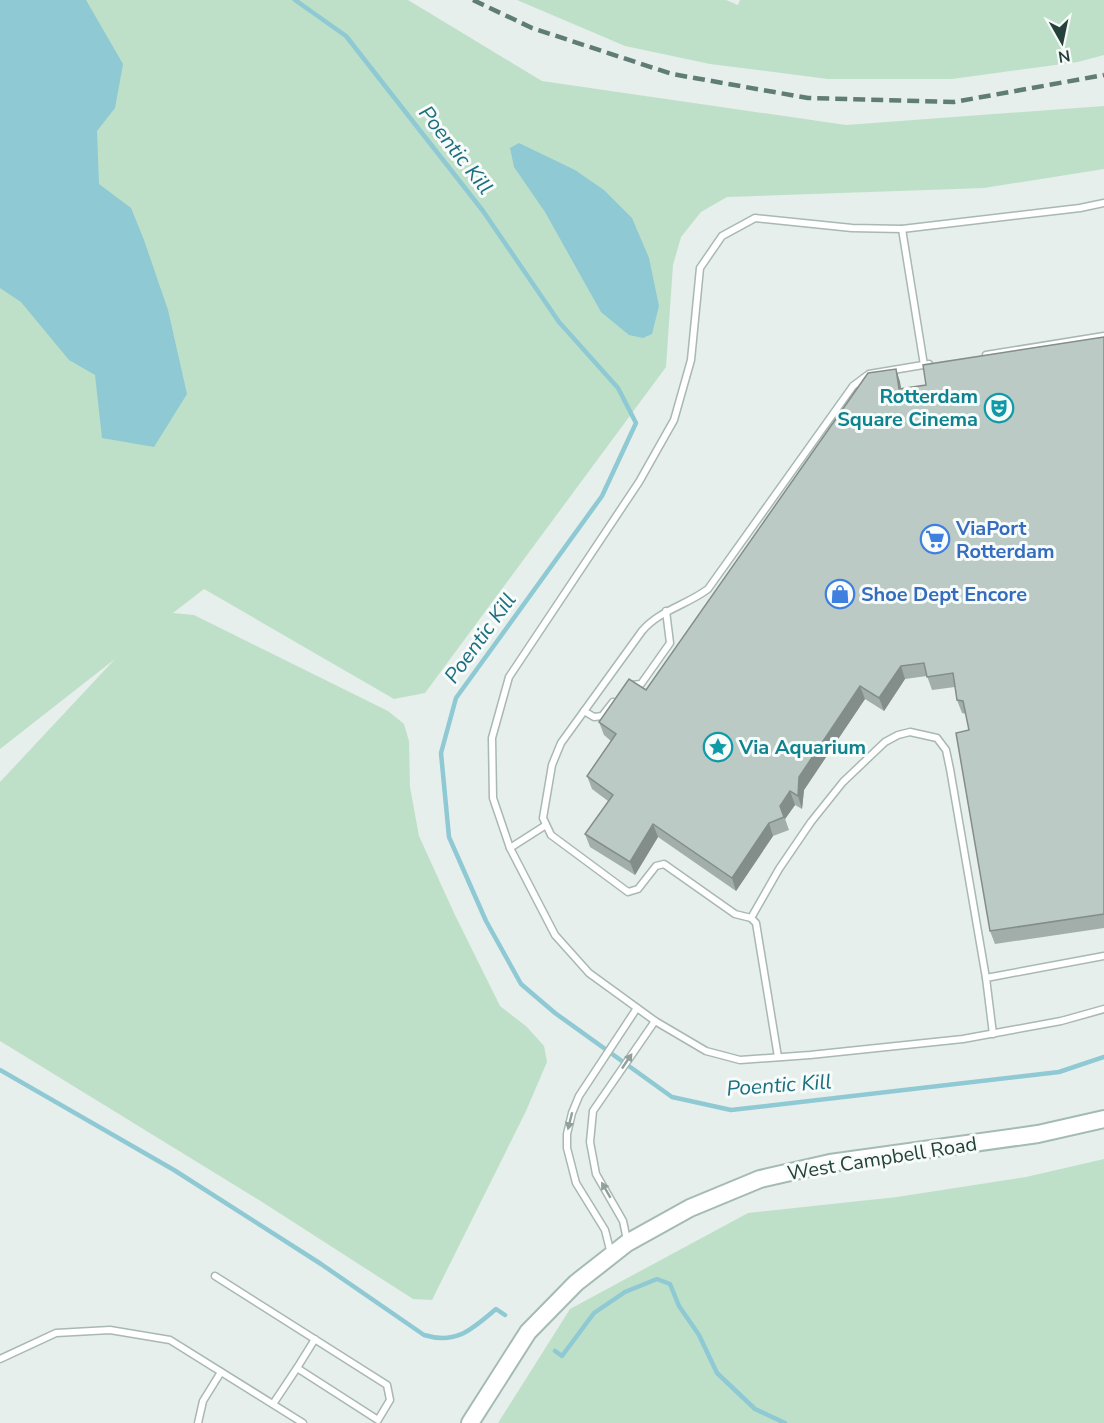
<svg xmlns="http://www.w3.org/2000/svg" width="1104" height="1423" font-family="'Nunito Sans',sans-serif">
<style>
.green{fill:#bfe0c8}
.water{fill:#8ec9d4}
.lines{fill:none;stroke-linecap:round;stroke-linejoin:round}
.stream{stroke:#8ec9d4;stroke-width:4.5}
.lane-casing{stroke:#a8b8b2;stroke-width:9}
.secondary-casing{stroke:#a4bbb3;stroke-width:20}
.lane{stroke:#fff;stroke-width:6}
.secondary{stroke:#fff;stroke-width:16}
.rail{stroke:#5f7d75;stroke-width:4.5;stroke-dasharray:12 6;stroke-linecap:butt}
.wall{fill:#a1aea9}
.shaded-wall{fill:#838d89}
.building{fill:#bbcac4;stroke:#838d89;stroke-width:1.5}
.oneway{fill:#92a09c}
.labels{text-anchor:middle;stroke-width:6;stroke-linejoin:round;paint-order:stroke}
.culture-label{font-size:20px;font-weight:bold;fill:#0d838f;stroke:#f7fbf9;text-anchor:end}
.shop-label{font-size:20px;font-weight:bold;fill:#366cbe;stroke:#f7fbf9;text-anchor:start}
.street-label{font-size:20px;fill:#24423a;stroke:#f7fbf9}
.water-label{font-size:21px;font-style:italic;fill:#1c6f80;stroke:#f7fbf9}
</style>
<rect width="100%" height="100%" fill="#e6efeb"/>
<g class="green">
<path d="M0,0h408l134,81 304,44 258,-19v63l-120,19 -257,9 -26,15 -20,25 -8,28 -7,102 -241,326 -31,6 -190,-110 -31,24 21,2 194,96 16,13 5,17 1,46 9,49 35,77 46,93 27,21 17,19 3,16 -21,49 -94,189 -19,-1 -154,-99 -259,-159v-259l115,-123 -115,90z"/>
<path d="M517,0h209l12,5 2,-5h364v55l-26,7 -126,17h-124l-118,-15 -85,-18z"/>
<path d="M1104,1159v264h-606l72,-114 178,-96 149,-16 129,-20z"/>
</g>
<g class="water">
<path d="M0,0h86l37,64 -8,44 -18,23 2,53 32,24 13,32 24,70 19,84 -33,53 -52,-9 -7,-63 -26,-15 -48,-58 -21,-14z"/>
<path d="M519,143l56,27 29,20 28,28 17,40 10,48 -7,28 -9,4 -14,-3 -28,-23 -56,-100 -31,-45 -4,-19z"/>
</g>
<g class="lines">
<g class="stream">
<path d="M295,0l51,36 137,175 76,111 59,66 18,35 -34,73 -146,202 -15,55 8,84 37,84 35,63 34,29 117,84 59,13 328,-38 45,-15"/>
<path d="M0,1070l174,100 147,94 103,71c33,10 48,-6 72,-26l9,6"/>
<path d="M555,1351l7,5 32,-43 31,-21 32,-13 13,5 9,22 20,29 18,38 38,36 30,14"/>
</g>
<g class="lane-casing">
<g id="lane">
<path d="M1104,203l-24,5 -178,21 -50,-1 -97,-10 -33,18 -22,32 -9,92 -17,60 -35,62 -130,195 -17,61 1,60 17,50 45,87 34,38 66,48 51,30 34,9 70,-5 153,-16 98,-18 43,-12"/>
<path d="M902,229l22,136"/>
<path d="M986,355l118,-19"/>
<path d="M929,364l-60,10 -16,12 -145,203c-21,16 -48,21 -66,42l-81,112 -9,22 -9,53 8,17 77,57 10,-3 18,-23 8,-2 71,50 16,4 28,-49 32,-47 32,-40 42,-40 13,-7 12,-3 27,6 9,12 4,19 36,209 7,56"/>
<path d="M631,685l10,-1 29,-41 -4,-32"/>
<path d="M584,711l10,6 8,-1 11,-14"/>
<path d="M510,848l36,-23"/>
<path d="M751,918l5,5 22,134"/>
<path d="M986,978l118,-22"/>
<path d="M627,1240l-4,-19 -27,-47 -6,-32 3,-31 62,-90"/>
<path d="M611,1254l-6,-24 -29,-47 -9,-35v-14l5,-21 7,-17 58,-88"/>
<path d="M215,1276l172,109 3,15 -12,20 -81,-52 18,-29"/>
<path d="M0,1359l56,-26 54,-3 60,10 133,83"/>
<path d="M273,1404l24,-36"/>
<path d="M198,1423l5,-22 18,-29"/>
</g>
</g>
<g class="secondary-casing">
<path id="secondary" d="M470,1423l58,-91 48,-49 51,-40 63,-35 70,-29 70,-16 208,-29 66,-15"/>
</g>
<use href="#lane" class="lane"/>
<use href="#secondary" class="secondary"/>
<path class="rail" d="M473,0l59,28 140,46 136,24 146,4 150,-27"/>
</g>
<path class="wall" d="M1104,337v591l-109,16 -5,-13 -21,-201 -3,-16 -4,-1 -5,-13 -2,-13 -23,3 -5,-14 -22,3 -21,32 -19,-12 -61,91 -2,19 -7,-4 -10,14 4,11 -16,6 -37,55 -78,-54 -23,38 -45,-28 -5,-13 23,-33 -16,-12 -5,-13 24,-35 -7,-6 -5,-13 47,-32 250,-321 4,13 1,7 25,-4z"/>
<g class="shaded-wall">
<path d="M896,369l4,13 3,20 -4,-13z"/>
<path d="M901,666l4,13 -21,32 -5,-13z"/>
<path d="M860,686l5,13 -61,91 -2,19 -4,-13 1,-19z"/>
<path d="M790,791l5,14 -10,14 4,11 -9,-24z"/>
<path d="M769,823l4,13 -37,55 -4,-13z"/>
<path d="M653,824l5,13 -23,38 -5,-13z"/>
</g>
<path class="building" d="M1104,337v577l-114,17 -34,-198 13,-3 -6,-29 -6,-1 -4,-27 -26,4 -3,-14 -23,3 -22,32 -19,-12 -61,91 -1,19 -8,-5 -10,15 4,11 -15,6 -37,55 -79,-54 -23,38 -45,-28 28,-39 -26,-19 29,-42 -17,-12 30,-43 17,11 222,-317 28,-4 3,20 27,-4 -3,-20z"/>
<defs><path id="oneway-solid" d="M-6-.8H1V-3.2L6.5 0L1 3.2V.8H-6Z" transform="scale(1.5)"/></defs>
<g class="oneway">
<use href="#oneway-solid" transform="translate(627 1061) rotate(-56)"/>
<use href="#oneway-solid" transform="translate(570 1121) rotate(104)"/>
<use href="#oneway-solid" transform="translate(606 1190) rotate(-120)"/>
</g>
<defs>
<g id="theatre-ring" transform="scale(1.5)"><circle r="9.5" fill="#f7fbf9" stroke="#0f9aa8" stroke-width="1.5"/><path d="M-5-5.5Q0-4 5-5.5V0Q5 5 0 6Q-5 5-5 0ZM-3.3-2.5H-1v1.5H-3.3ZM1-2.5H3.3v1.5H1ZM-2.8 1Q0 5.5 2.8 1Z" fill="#0f9aa8"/></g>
<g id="supermarket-ring" transform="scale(1.5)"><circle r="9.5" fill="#f7fbf9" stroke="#3f7fe0" stroke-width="1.5"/><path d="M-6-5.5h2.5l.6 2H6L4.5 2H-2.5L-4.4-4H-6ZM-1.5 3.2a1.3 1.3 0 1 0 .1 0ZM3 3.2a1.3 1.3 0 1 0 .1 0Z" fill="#3f7fe0"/></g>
<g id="shop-ring" transform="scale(1.5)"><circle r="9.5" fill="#f7fbf9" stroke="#3f7fe0" stroke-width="1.5"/><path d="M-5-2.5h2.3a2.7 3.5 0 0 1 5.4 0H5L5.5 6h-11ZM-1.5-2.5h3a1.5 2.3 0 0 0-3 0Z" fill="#3f7fe0"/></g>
<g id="sight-ring" transform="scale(1.5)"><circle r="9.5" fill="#f7fbf9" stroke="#0f9aa8" stroke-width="1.5"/><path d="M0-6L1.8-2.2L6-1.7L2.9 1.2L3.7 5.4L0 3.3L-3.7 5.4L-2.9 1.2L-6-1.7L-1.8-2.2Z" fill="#0f9aa8"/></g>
</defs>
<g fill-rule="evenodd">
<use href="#theatre-ring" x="999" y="408"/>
<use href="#supermarket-ring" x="935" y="539"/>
<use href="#shop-ring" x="840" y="594"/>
<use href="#sight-ring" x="718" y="747"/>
</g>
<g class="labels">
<g class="culture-label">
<text x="978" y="403">Rotterdam<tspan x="978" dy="23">Square Cinema</tspan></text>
<text x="739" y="754" text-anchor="start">Via Aquarium</text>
</g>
<g class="shop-label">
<text x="956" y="535">ViaPort<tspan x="956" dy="23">Rotterdam</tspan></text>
<text x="861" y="601">Shoe Dept Encore</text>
</g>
<g class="street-label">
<text transform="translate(882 1158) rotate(-9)" y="7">West Campbell Road</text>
</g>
<g class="water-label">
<text transform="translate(456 150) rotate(52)" y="7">Poentic Kill</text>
<text transform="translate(480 638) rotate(-54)" y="7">Poentic Kill</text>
<text transform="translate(779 1085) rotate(-4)" y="7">Poentic Kill</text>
</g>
</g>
<g transform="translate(1062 42) rotate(171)" stroke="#f7fbf9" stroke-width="4.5" paint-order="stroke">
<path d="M0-4.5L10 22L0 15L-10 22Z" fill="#24423a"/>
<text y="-9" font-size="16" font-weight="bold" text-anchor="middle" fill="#24423a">N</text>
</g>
</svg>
